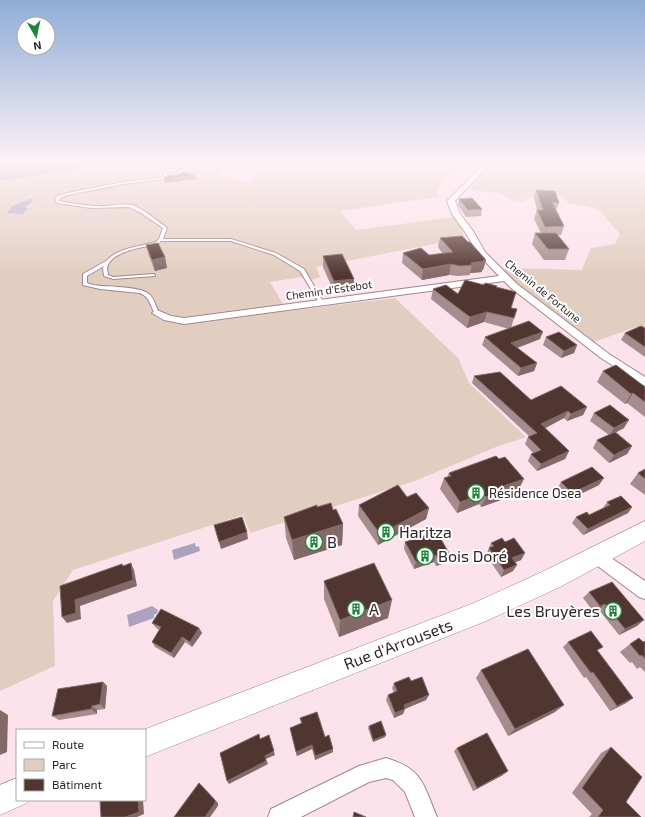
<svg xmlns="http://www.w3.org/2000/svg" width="645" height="817" font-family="'Exo 2',sans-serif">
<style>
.green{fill:#e2cec0}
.water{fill:#aaa2be}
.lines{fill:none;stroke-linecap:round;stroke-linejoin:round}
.service-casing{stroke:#a3858e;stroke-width:2}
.minor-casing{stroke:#a3858e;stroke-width:2}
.secondary-casing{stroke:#a3858e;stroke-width:1}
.service{fill:#fff;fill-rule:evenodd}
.minor{fill:#fff;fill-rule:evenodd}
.secondary{fill:#fff;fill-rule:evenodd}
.wall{fill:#a68c8e}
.shaded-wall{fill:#846968}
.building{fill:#513531;stroke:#846968}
.labels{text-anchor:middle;stroke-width:4;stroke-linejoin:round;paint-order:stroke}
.far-street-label{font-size:11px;fill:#302428;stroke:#fff}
.poi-label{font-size:13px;fill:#302428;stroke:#fff;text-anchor:start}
.near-poi-label{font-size:16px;fill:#302428;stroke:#fff;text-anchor:start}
.near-street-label{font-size:16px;fill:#302428;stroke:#fff}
</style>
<rect width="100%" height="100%" fill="#fce2ea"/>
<g class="green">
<path d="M127,162h101l4,5 -13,4v4l10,1 8,5h16l3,-8 10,-4 11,2h28l31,-4 23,1 42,-6h58l2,8c-17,6 -21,9 -24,27l-97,14 16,19 98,-13 5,6 6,15 -149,29 4,10 -8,3 -5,-4 -37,6 17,29 108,-13 63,60 11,25 57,54 -30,10 -81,34 -165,52 -7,-18 -170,55 -20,31 2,65 -55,25v-510l65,-10 26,-6z"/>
<path d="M486,162h54l18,4 5,-4h82v168l-9,-3 -45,16 -87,-68 1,-7 77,2 9,-22 24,-4 5,-10 -22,-25 -29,-6 -10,-8 -28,2 -8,5 -10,-2 -15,-7 -27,-2 -1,-3 18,-21z"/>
</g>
<g class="water">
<path d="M0,162h127l-36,3 -26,6 -65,10z"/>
<path d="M30,199l4,1 -9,7 3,2 -6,5 -15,-1 5,-7z"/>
<path d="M195,543l1,4 3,-1 1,5 -26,9 -2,-10z"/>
<path d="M152,606l6,4 -1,3 -3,2v3l-25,9 -2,-12z"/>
</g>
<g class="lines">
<g class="service-casing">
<path id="service" d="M176,168l7,2v5l-5,2 -55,7 -55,11 -8,3 -1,2v1c15,3 30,5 44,5 10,0 19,-3 29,-1 12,4 24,15 34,22l1,1 -4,11h68l45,14 28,16 20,34v1h-4l-20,-33 -26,-16 -43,-14h-70c-4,5 -12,5 -18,6 -11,2 -35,8 -36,22 0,2 1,4 1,6l5,2 40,-3 2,1v1l-42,3 -9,-3 -1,-8 1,-2 -17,10v7l6,2c13,2 46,1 56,9 5,4 7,13 10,19v1h-4c-5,-9 -5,-17 -15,-21l-40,-4 -17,-4v-11l23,-13 7,-6 8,-4 9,-3 26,-6 3,-3 4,-11 -22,-15 -12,-6 -38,1 -34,-5 -2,-3 2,-4 10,-3 56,-11 40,-5 1,-5zM176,170l4,1v3l-3,1 -10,1v-3z"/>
</g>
<g class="minor-casing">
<g id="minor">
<path d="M479,162h6l1,6 -31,33 5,13 13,17 12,21 32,32 92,70 36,23v9l-44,-28 -90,-70 -7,-7 -320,43 -20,-4 -12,-7 5,-3 14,6 13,2 315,-42 -20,-21 -14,-23 -13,-18 -5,-13 33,-33z"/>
<path d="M596,549l5,2 44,30v18l-6,-2 -48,-36 -3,-5 3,-5z"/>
<path d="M386,758c37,11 37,26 51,59h-22l-10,-25 -12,-12 -7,-2 -17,4 -68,35h-33l3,-8 88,-43z"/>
</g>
</g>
<g class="secondary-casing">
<g id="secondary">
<path d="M645,521v20l-85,46 -74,34 -341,136v-27h-2l331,-127 70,-32z"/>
<path d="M17,778v22h12l-2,3 -27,12v-30z"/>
</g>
</g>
<use href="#service" class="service"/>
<use href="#minor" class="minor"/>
<use href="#secondary" class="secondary"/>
</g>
<g class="wall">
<path d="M536,190l23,13 -3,8 8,15 -3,9h-3l11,14 -4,11h-21l-12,-16 3,-11h6l-7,-14 3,-9 -3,-12z"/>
<path d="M459,199l23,10 -1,7 -15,1 -8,-12z"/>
<path d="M440,238l28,4 18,18 -3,10h-1v2l-12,1v2l-12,1 -9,-1 -27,5 -20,-17 1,-10 26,2 14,-1 -5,-7z"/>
<path d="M146,245l19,12 2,11 -12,3 -6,-15z"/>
<path d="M323,256l31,23v11l-20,2 -11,-25z"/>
<path d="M496,287l15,21 6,1 -6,19 29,11 -23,9 20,15 -3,8 -16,5 -36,-31 3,-8 24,-8 -25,-7 -17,6 -36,-29 2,-10 25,5z"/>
<path d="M645,328v29l-24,-17 4,-7z"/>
<path d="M546,337l31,8 -3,8 -13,5 -18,-13z"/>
<path d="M603,371l42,16v30l-18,-14 -2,1 -28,-22z"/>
<path d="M474,376l57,24 56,7 -4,8 -16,6 -3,-3 -19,10 24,23 -4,8 -28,12 -9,-10 3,-7 2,-1 -8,-9 3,-7 1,-1 -57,-53z"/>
<path d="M594,413l30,15 -8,4 16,14 -5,8 -18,9 -16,-15 4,-8 12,-5 -19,-14z"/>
<path d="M645,469v26l-15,-11 8,-11z"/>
<path d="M449,473l70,16 -16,6 -2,5 -20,7 -2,-3 -22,9 -17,-24 4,-11 3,-1z"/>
<path d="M561,482l38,3 -31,15 -11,-11z"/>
<path d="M407,497l22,11 -3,11 -48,26 -20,-29 1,-11z"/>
<path d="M607,502l25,5 -4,6 -45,22 -11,-12 4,-6 13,-2 14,-7z"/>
<path d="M317,507l16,3 10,14 -1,21 -48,15 -8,-22 -2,-21z"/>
<path d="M437,532l10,30 -11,4 -2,-4 -20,7 -10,-20 1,-7z"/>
<path d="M505,542l20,11 -4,7 -6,2 -2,9 -12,6 -15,-22 5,-12z"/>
<path d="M324,581l64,37 -49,19 -15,-38z"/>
<path d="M589,592l48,34 -18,9 -20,-25 -5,2 -11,-14z"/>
<path d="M152,623l47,5 3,5 -10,14 -7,-5 -11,16 -19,-11 -3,-5 7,-12 -3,-2z"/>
<path d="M645,641v31l-5,-5 -3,2 -5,-7 -2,1 -10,-11 10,-8 13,-2z"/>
<path d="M568,642l30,9 35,47 -7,5 -16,8 -24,-34 -2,1 -21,-31z"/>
<path d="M481,670l74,42 -47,24 -32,-58z"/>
<path d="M411,681l15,19 -21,9 -2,5 -9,4 -8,-18 2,-5 6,-2 -2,-5 2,-5z"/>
<path d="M103,682l4,4 -2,23 -8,1v4l-38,6 -7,-4z"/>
<path d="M300,718l25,19 8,15 -18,8 -3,-11 -15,7 -7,-28 11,-5z"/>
<path d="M369,726l16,11 -12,5 -5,-14z"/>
<path d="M611,747l15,55 15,15h-52l3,-3 -20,-21 29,-40z"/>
<path d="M457,748l46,27 -30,16 -19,-40z"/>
</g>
<g class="shaded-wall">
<path d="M195,175l1,4 -31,4v-4z"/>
<path d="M165,257l2,11 -12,3 -3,-11z"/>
<path d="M486,260l-3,10h-1v2l-12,1 2,-8 -1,-2z"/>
<path d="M451,264l-2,11 -27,5 1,-11z"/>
<path d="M354,279v11l-20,2v-11z"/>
<path d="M487,312l-3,10 -17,6 3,-11z"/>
<path d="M543,332l-3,7 -31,12 2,-8z"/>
<path d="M577,345l-3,8 -13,5 3,-7z"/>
<path d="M537,363l-3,8 -16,5 3,-8z"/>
<path d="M633,393l-6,10 -2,1 6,-10z"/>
<path d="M587,407l-4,8 -16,6 4,-7z"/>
<path d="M568,411l-4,7 -26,14 3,-8z"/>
<path d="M629,420l-5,8 -15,8 5,-8z"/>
<path d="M632,446l-5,8 -18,9 5,-8z"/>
<path d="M569,451l-4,8 -28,12 4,-7z"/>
<path d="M604,478l-5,7 -31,15 4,-7z"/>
<path d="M524,479l-5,10 -16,6 -2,5 -20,7 5,-10 18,-11z"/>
<path d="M483,494l-4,10 -22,9 3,-11z"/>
<path d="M632,507l-4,6 -45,22 5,-6z"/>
<path d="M429,508l-3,11 -48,26 2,-11z"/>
<path d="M343,524l-1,21 -48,15 -2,-20z"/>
<path d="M247,532l1,7 -27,10 -2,-7z"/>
<path d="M525,553l-4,7 -12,5 3,-7z"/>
<path d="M436,555l-2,7 -20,7 2,-7z"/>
<path d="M450,555l-3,7 -11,4 2,-7z"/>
<path d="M131,563l3,7 3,16 -57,20 1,13 -14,4 -5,-6 13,-17z"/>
<path d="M517,565l-4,6 -12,6 3,-7z"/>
<path d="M392,600l-4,18 -49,19 1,-17z"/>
<path d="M605,604l-6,6 -5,2 6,-6z"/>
<path d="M644,620l-7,6 -18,9 6,-6z"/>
<path d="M199,628l3,5 -10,14 -2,-5z"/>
<path d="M182,637l3,5 -11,16 -3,-5z"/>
<path d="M103,682l4,4 -2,23 -5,-5z"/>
<path d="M429,695l-3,5 -24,10 2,-5z"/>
<path d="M633,698l-7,5 -16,8 7,-5z"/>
<path d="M564,705l-9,7 -47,24 7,-7z"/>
<path d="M92,706l5,4v4l-6,-5z"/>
<path d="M405,709l-2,5 -9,4 1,-5z"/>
<path d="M0,710l8,5 -1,37 -7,3z"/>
<path d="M269,735l6,20 -9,4 2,5 -39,20 -2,-3z"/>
<path d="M386,735l-1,2 -12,5v-2z"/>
<path d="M312,745v4l-15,7 -1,-4z"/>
<path d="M333,749v3l-18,8v-4z"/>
<path d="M508,771l-5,4 -30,16 4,-3z"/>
<path d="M199,783l19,20v3l-8,11h-5z"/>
<path d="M138,800h5l1,14 -7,3h-12z"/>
</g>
<g class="building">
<path d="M184,172l11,3 -30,4 -1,-2 14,-2z"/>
<path d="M536,190l19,1 4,12 -7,-1 12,24 -19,1 -8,-17h6z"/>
<path d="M472,198l10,11 -14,1 -9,-11z"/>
<path d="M535,233h21l13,16h-21z"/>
<path d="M462,236l6,6h2l16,18h-3l2,1 -14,2 1,2 -12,1 -9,-2 -28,5 -20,-16 18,-5 8,7 24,-3 -13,-14z"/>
<path d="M158,243l7,14 -13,3 -6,-15z"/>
<path d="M342,254l12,25 -20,2 -11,-25z"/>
<path d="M465,280l19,5 1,-2 12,3 -1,1 20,5 -5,16 6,1 -3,9 -27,-6 -17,5 -37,-28 13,-4 12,9z"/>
<path d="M529,321l14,11 -32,11 26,20 -16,5 -36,-31z"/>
<path d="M641,326l4,2v19l-20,-14z"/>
<path d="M559,332l18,13 -13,6 -18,-14z"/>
<path d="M616,365l29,22v15l-12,-9 -2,1 -28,-23z"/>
<path d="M500,372l31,28 30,-14 26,21 -16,7 -3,-3 -27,13 28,27 -28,13 -10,-10 10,-4 -13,-13 9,-4 -63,-57z"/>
<path d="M610,405l19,15 -15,8 -20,-15z"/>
<path d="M615,432l17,14 -18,9 -17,-15z"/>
<path d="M496,456l3,3 6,-2 19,22 -20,7 2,3 -20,8 -3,-3 -23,8 -16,-24 7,-2 -2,-3z"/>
<path d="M592,467l12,11 -32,15 -11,-11z"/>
<path d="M645,469v10l-7,-6z"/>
<path d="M398,485l9,12 9,-4 13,15 -49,26 -21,-29z"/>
<path d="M621,496l11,11 -44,22 -12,-12 11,-5 2,3 21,-10 -3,-3z"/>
<path d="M331,503l2,7 3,-1 7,15 -51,16 -8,-23 33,-12v2z"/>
<path d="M242,517l5,15 -28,10 -5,-17z"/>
<path d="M437,532l13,23 -12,4 -2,-4 -20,7 -11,-20z"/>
<path d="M502,538l3,4 9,-4 11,15 -13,5 5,7 -13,5 -15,-22 5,-2 -3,-3z"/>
<path d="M131,563l2,17 -58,20 1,13 -14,4 -2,-31 62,-22 1,2z"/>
<path d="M374,563l18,37 -52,20 -16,-39z"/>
<path d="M612,582l32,38 -19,9 -20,-25 -5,2 -11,-14z"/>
<path d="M161,609l38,19 -9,14 -8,-5 -11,16 -19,-11 9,-15 -9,-4z"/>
<path d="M591,631l12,16 -6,3 36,48 -16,8 -24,-34 -2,1 -23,-31z"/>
<path d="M639,638l4,4 2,-1v18l-3,-4 -2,1 -10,-12z"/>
<path d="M528,649l36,56 -49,24 -34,-59z"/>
<path d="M409,677l2,4 11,-4 7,18 -25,10 1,4 -10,4 -7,-18 9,-4 -3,-8z"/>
<path d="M103,682l-3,22 -8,2 -1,3 -39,7 6,-27z"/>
<path d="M317,712l8,25 4,-2 4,14 -18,7 -3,-11 -16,7 -6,-24 12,-5 -2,-5z"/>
<path d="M381,721l5,14 -13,5 -4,-14z"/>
<path d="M487,733l21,38 -31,17 -20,-40z"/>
<path d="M259,734l1,5 9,-4 5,16 -9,5 1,5 -39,20 -7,-28z"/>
<path d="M611,747l31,30 -16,25 15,15h-43l5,-7 -21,-22z"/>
<path d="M199,783l16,17v3l-10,14h-31z"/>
<path d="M100,800h38l1,12 -14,5h-24z"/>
<path d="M354,812l12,5h-13z"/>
</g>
<linearGradient id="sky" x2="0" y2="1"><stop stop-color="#8fadd7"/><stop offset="0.59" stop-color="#fef2f6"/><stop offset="1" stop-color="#fef2f6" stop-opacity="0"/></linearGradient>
<rect width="645" height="276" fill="url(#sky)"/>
<defs>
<g id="building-ring" transform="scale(0.9)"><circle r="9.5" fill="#fff" stroke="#20863b" stroke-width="1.5"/><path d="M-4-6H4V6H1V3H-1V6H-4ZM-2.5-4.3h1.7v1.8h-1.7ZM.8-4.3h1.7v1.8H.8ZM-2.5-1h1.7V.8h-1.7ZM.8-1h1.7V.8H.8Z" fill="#20863b"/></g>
</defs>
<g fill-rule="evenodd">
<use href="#building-ring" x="476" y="493"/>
<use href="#building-ring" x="386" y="532"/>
<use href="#building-ring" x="314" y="542"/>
<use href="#building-ring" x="425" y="556"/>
<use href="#building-ring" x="356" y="609"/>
<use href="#building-ring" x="613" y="611"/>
</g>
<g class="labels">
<g class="far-street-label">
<text transform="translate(329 290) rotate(-8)" y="4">Chemin d'Estebot</text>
<text transform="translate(543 291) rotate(39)" y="4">Chemin de Fortune</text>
</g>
<g class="poi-label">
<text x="489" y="498">Résidence Osea</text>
</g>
<g class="near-poi-label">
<text x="399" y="538">Haritza</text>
<text x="327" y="548">B</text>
<text x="438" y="562">Bois Doré</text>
<text x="369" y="615">A</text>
<text x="600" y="617" text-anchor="end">Les Bruyères</text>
</g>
<g class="near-street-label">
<text transform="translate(398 644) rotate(-21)" y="6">Rue d'Arrousets</text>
</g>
</g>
<rect x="16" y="729" width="130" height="72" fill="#ffffff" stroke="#aca7a9"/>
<rect x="24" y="742" width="20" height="6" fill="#ffffff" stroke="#aca7a9"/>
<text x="52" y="749" font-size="12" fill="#302428">Route</text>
<rect x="24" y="759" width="20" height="12" fill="#e2cec0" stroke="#aca7a9"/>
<text x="52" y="769" font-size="12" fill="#302428">Parc</text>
<rect x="24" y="779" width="20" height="12" fill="#513531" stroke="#aca7a9"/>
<text x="52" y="789" font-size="12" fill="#302428">Bâtiment</text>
<g transform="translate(36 36) rotate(171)"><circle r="19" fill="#ffffff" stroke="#aca7a9"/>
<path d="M0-3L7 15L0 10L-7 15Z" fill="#20863b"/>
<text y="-6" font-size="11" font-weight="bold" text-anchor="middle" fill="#302428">N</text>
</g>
</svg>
